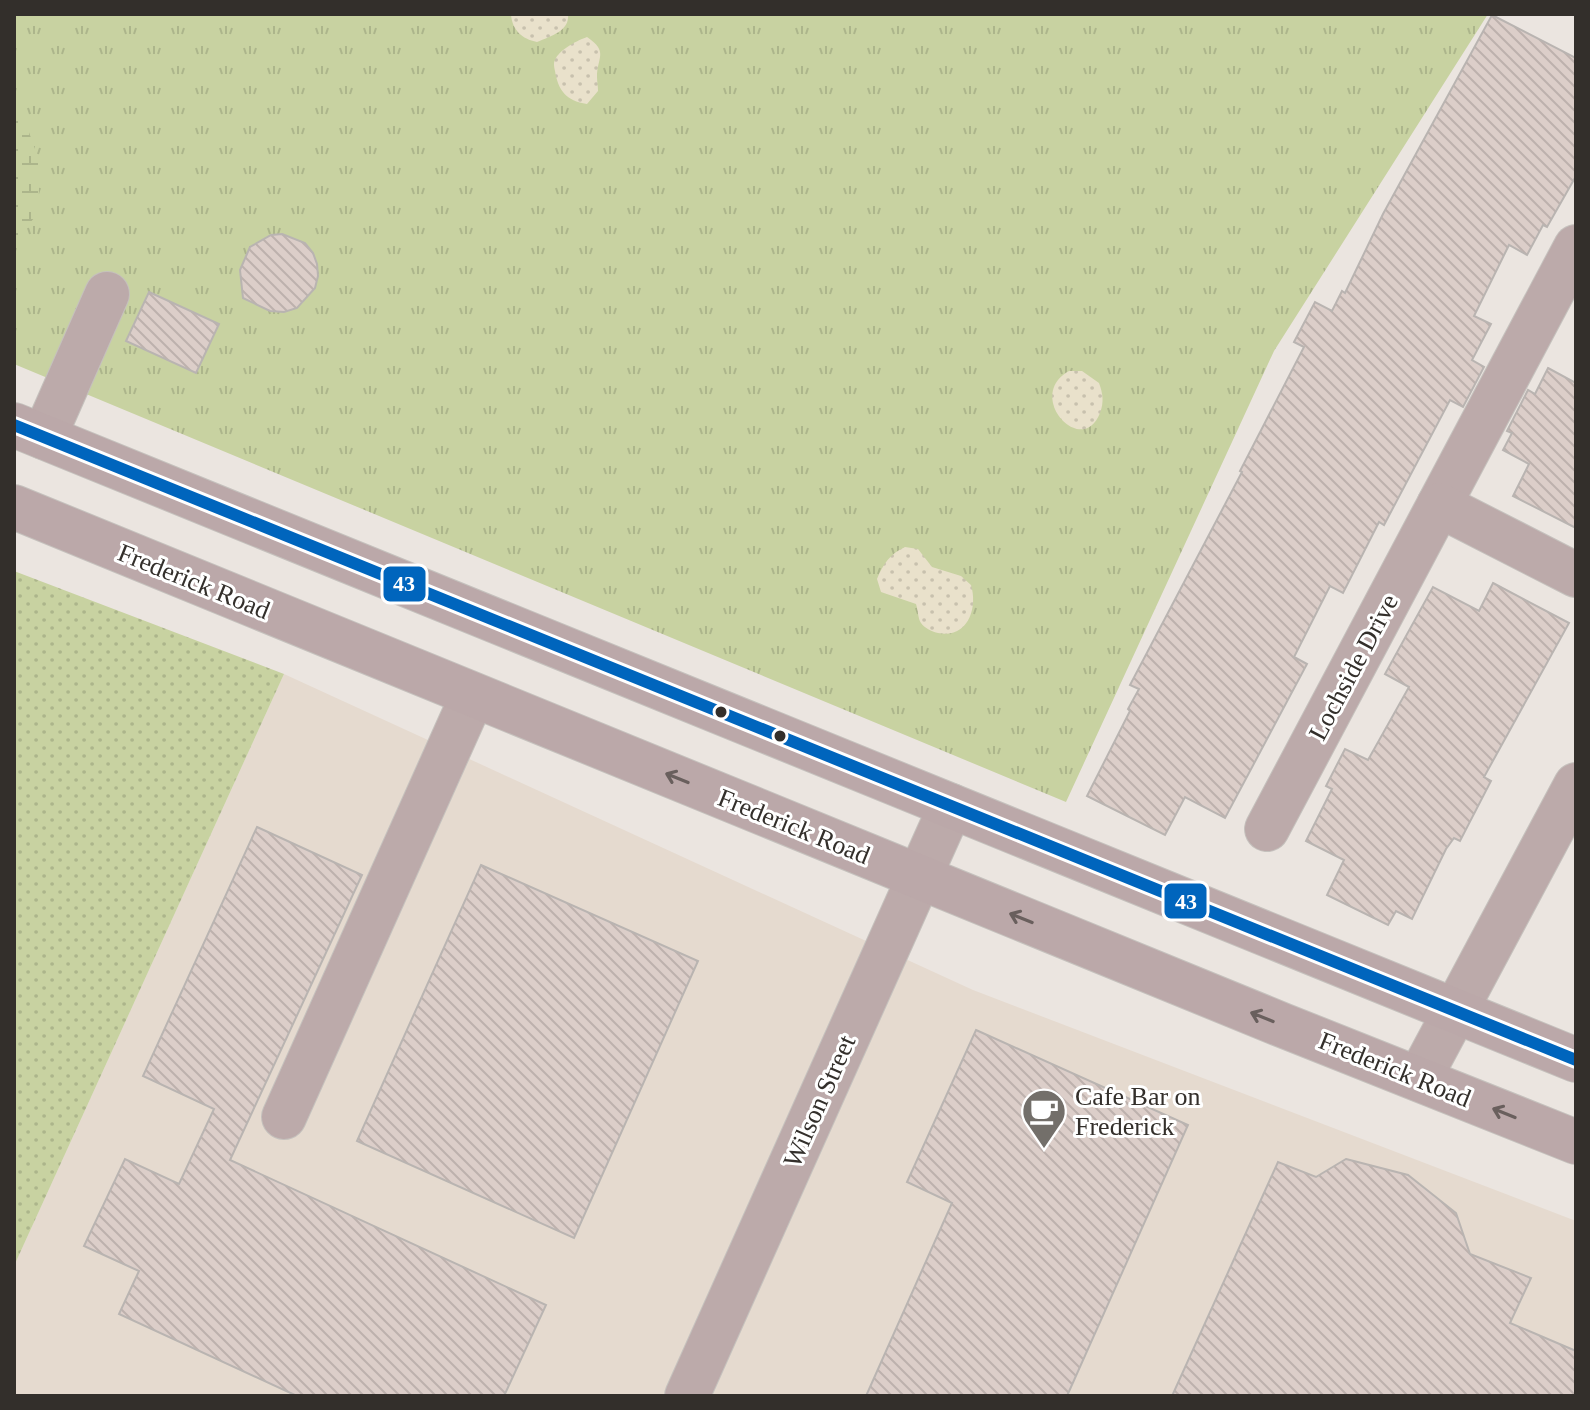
<svg xmlns="http://www.w3.org/2000/svg" width="1590" height="1410" font-family="Georgia,serif">
<style>
.built{fill:#e5dacf}
.grass{fill:url(#grass-tufts)}
.wetland{fill:url(#wetland-marsh)}
.sand{fill:url(#sand-dots)}
.park{fill:url(#park-dots)}
.building{fill:url(#building-back-hatch);stroke:#b9b4b1;stroke-width:2}
.lines{fill:none;stroke-linecap:round;stroke-linejoin:round}
.minor-casing{stroke:#c5c1bd;stroke-width:46}
.major-casing{stroke:#c5c1bd;stroke-width:46}
.minor{stroke:#bcaaaa;stroke-width:44}
.major{stroke:#bba8a9;stroke-width:44}
.bus-1-casing{stroke:#fff;stroke-width:18}
.bus-1{stroke:#0065bd;stroke-width:12}
.oneway{stroke:#695f5d}
.bus-dot{fill:#332f2b;stroke:#fff;stroke-width:3}
.labels{text-anchor:middle;stroke-width:6;stroke-linejoin:round;paint-order:stroke}
.street-label{font-size:26px;fill:#332f2b;stroke:#fff}
.poi-label{font-size:26px;fill:#332f2b;stroke:#fff;text-anchor:start}
.line-badge{stroke:#fff;stroke-width:3}
.badge-label{font-size:22px;text-anchor:middle;font-weight:bold;fill:#fff}
</style>
<defs>
<pattern id="grass-tufts" width="24" height="20" patternUnits="userSpaceOnUse" patternTransform="scale(2)"><rect width="24" height="20" fill="#c8d2a1"/><path d="M3 7l-1-3M5 7V3M7 7l1-3M15 17l-1-3M17 17v-4M19 17l1-3" fill="none" stroke="#acb58b"/></pattern>
<pattern id="wetland-marsh" width="20" height="14" patternUnits="userSpaceOnUse" patternTransform="scale(2)"><rect width="20" height="14" fill="#c8d2a1"/><path d="M1 5h8M5 5V1M11 12h8M15 12V8" fill="none" stroke="#acb58b"/></pattern>
<pattern id="sand-dots" width="8" height="8" patternUnits="userSpaceOnUse" patternTransform="scale(2)"><rect width="8" height="8" fill="#e9e1cb"/><path d="M2 2h.1M6 6h.1" fill="none" stroke="#c8c1ae" stroke-width="1.8" stroke-linecap="round"/></pattern>
<pattern id="park-dots" width="8" height="8" patternUnits="userSpaceOnUse" patternTransform="scale(2)"><rect width="8" height="8" fill="#c8d2a1"/><path d="M2 2h.1M6 6h.1" fill="none" stroke="#acb58b" stroke-width="1.8" stroke-linecap="round"/></pattern>
<pattern id="building-back-hatch" width="6" height="6" patternUnits="userSpaceOnUse" patternTransform="scale(2)"><rect width="6" height="6" fill="#dccec9"/><path d="M-1 5l2 2M0 0l6 6M5-1l2 2" fill="none" stroke="#bdb1ad"/></pattern>
</defs>
<rect width="100%" height="100%" fill="#ebe5e0"/>
<path class="built" d="M284,674l689,316 603,231v175h-1562v-130z"/>
<path class="grass" d="M14,14h1474l-214,337 -208,451 -1052,-438z"/>
<path class="wetland" d="M14,105l7,5 19,53 -2,51 -24,26z"/>
<g class="sand">
<path d="M511,14h57c2,17 -17,22 -31,28 -15,-3 -25,-12 -26,-28z"/>
<path d="M587,37c22,15 10,20 10,40 0,5 1,9 1,14l-11,13c-21,-3 -29,-14 -32,-33 -1,-5 -2,-9 1,-13 5,-9 22,-18 31,-21z"/>
<path d="M1069,371h13l17,12c4,11 5,19 1,30 -18,46 -76,-17 -31,-42z"/>
<path d="M905,547l13,2 14,18 29,9 10,9c7,23 -3,54 -33,48 -5,-1 -14,-5 -17,-10 -3,-4 -3,-13 -5,-19l-35,-12 -4,-13c6,-15 13,-25 28,-32z"/>
</g>
<path class="park" d="M14,571l270,103 -270,592z"/>
<g class="building">
<path d="M1492,15l84,43v118l-29,51 -4,-2 -16,30 -18,-10 -35,71 17,8 -19,36 12,7 -21,40 -13,-7 -66,125 -5,-3 -36,71 -13,-7 -36,71 13,7 -82,154 -40,-21 -20,38 -78,-39 43,-85 -2,-2 11,-20 -9,-4 112,-213 -2,-1 64,-124 -10,-5 21,-40 17,9 10,-20 3,2 38,-79z"/>
<path d="M282,234l23,9 8,10 4,11 1,12 -3,12 -18,20 -13,4 -14,-1 -27,-13 -3,-28 10,-23 21,-12z"/>
<path d="M149,292l70,32 -23,49 -70,-32z"/>
<path d="M1548,368l28,15v145l-63,-32 16,-32 -26,-14 9,-17 -5,-2 21,-41 7,4z"/>
<path d="M1493,583l76,40 -85,154 7,4 -31,60 -6,-3 -8,11 -34,70 -16,-8 -8,14 -61,-30 17,-35 -38,-19 26,-52 -6,-3 19,-37 23,11 41,-73 -24,-13 48,-87 46,24z"/>
<path d="M257,827l105,48 -132,285 316,145 -42,91h-207l-178,-82 20,-43 -55,-25 41,-87 54,25 35,-75 -71,-33z"/>
<path d="M481,865l217,96 -124,277 -217,-97z"/>
<path d="M976,1030l212,95 -121,271h-201l86,-193 -45,-21z"/>
<path d="M1346,1159l62,16 48,38 14,41 61,24 -21,45 66,28v45h-404l106,-234 38,15z"/>
</g>
<g class="lines">
<g class="minor-casing">
<g id="minor">
<path d="M44,437l63,-143"/>
<path d="M1439,505l137,-258"/>
<path d="M1267,829l172,-324 137,70"/>
<path d="M1419,1079l157,-294"/>
<path d="M284,1117l189,-422"/>
<path d="M687,1396l264,-590"/>
</g>
</g>
<g class="major-casing">
<g id="major">
<path d="M14,425l1562,635"/>
<path d="M14,507l1268,518 294,117"/>
</g>
</g>
<use href="#minor" class="minor"/>
<use href="#major" class="major"/>
<g class="bus-1-casing">
<path id="bus-1" d="M14,425l1562,635"/>
</g>
<use href="#bus-1" class="bus-1"/>
</g>
<defs><path id="oneway-shaft" d="M-6 0H5M1.5-3L5.5 0L1.5 3" fill="none" stroke-width="1.6" stroke-linecap="round" stroke-linejoin="round" transform="scale(2)"/></defs>
<g class="oneway">
<use href="#oneway-shaft" transform="translate(677 778) rotate(-158)"/>
<use href="#oneway-shaft" transform="translate(1021 918) rotate(-158)"/>
<use href="#oneway-shaft" transform="translate(1262 1017) rotate(-158)"/>
<use href="#oneway-shaft" transform="translate(1504 1113) rotate(-158)"/>
</g>
<defs>
<g id="cafe-pin" transform="scale(2.3)"><path d="M0 17L-7.5 6A9.5 9.5 0 1 1 7.5 6Z" fill="#736f6a" stroke="#fff"/><path d="M-5.5-4.5H6V0H3Q3 3.5 0 3.5H-2.5Q-5.5 3.5-5.5 0ZM3-3.2v2h1.7v-2ZM-6 4.5H4V6H-6Z" fill="#fff"/></g>
</defs>
<g fill-rule="evenodd">
<use href="#cafe-pin" x="1044" y="1111"/>
</g>
<g class="bus-dot">
<circle cx="721" cy="712" r="7"/>
<circle cx="780" cy="736" r="7"/>
</g>
<g class="labels">
<g class="street-label">
<text transform="translate(194 581) rotate(22)" y="9">Frederick Road</text>
<text transform="translate(1353 667) rotate(-62)" y="9">Lochside Drive</text>
<text transform="translate(794 826) rotate(22)" y="9">Frederick Road</text>
<text transform="translate(1395 1069) rotate(22)" y="9">Frederick Road</text>
<text transform="translate(819 1101) rotate(-66)" y="9">Wilson Street</text>
</g>
<g class="poi-label">
<text x="1075" y="1105">Cafe Bar on<tspan x="1075" dy="30">Frederick</tspan></text>
</g>
</g>
<g class="line-badge">
<rect x="382" y="565" width="45" height="38" rx="8" fill="#0065bd"/>
<rect x="1163" y="882" width="45" height="38" rx="8" fill="#0065bd"/>
</g>
<g class="badge-label">
<text x="404" y="591">43</text>
<text x="1186" y="909">43</text>
</g>
<rect width="1590" height="1410" fill="none" stroke="#332f2b" stroke-width="32"/>
</svg>
